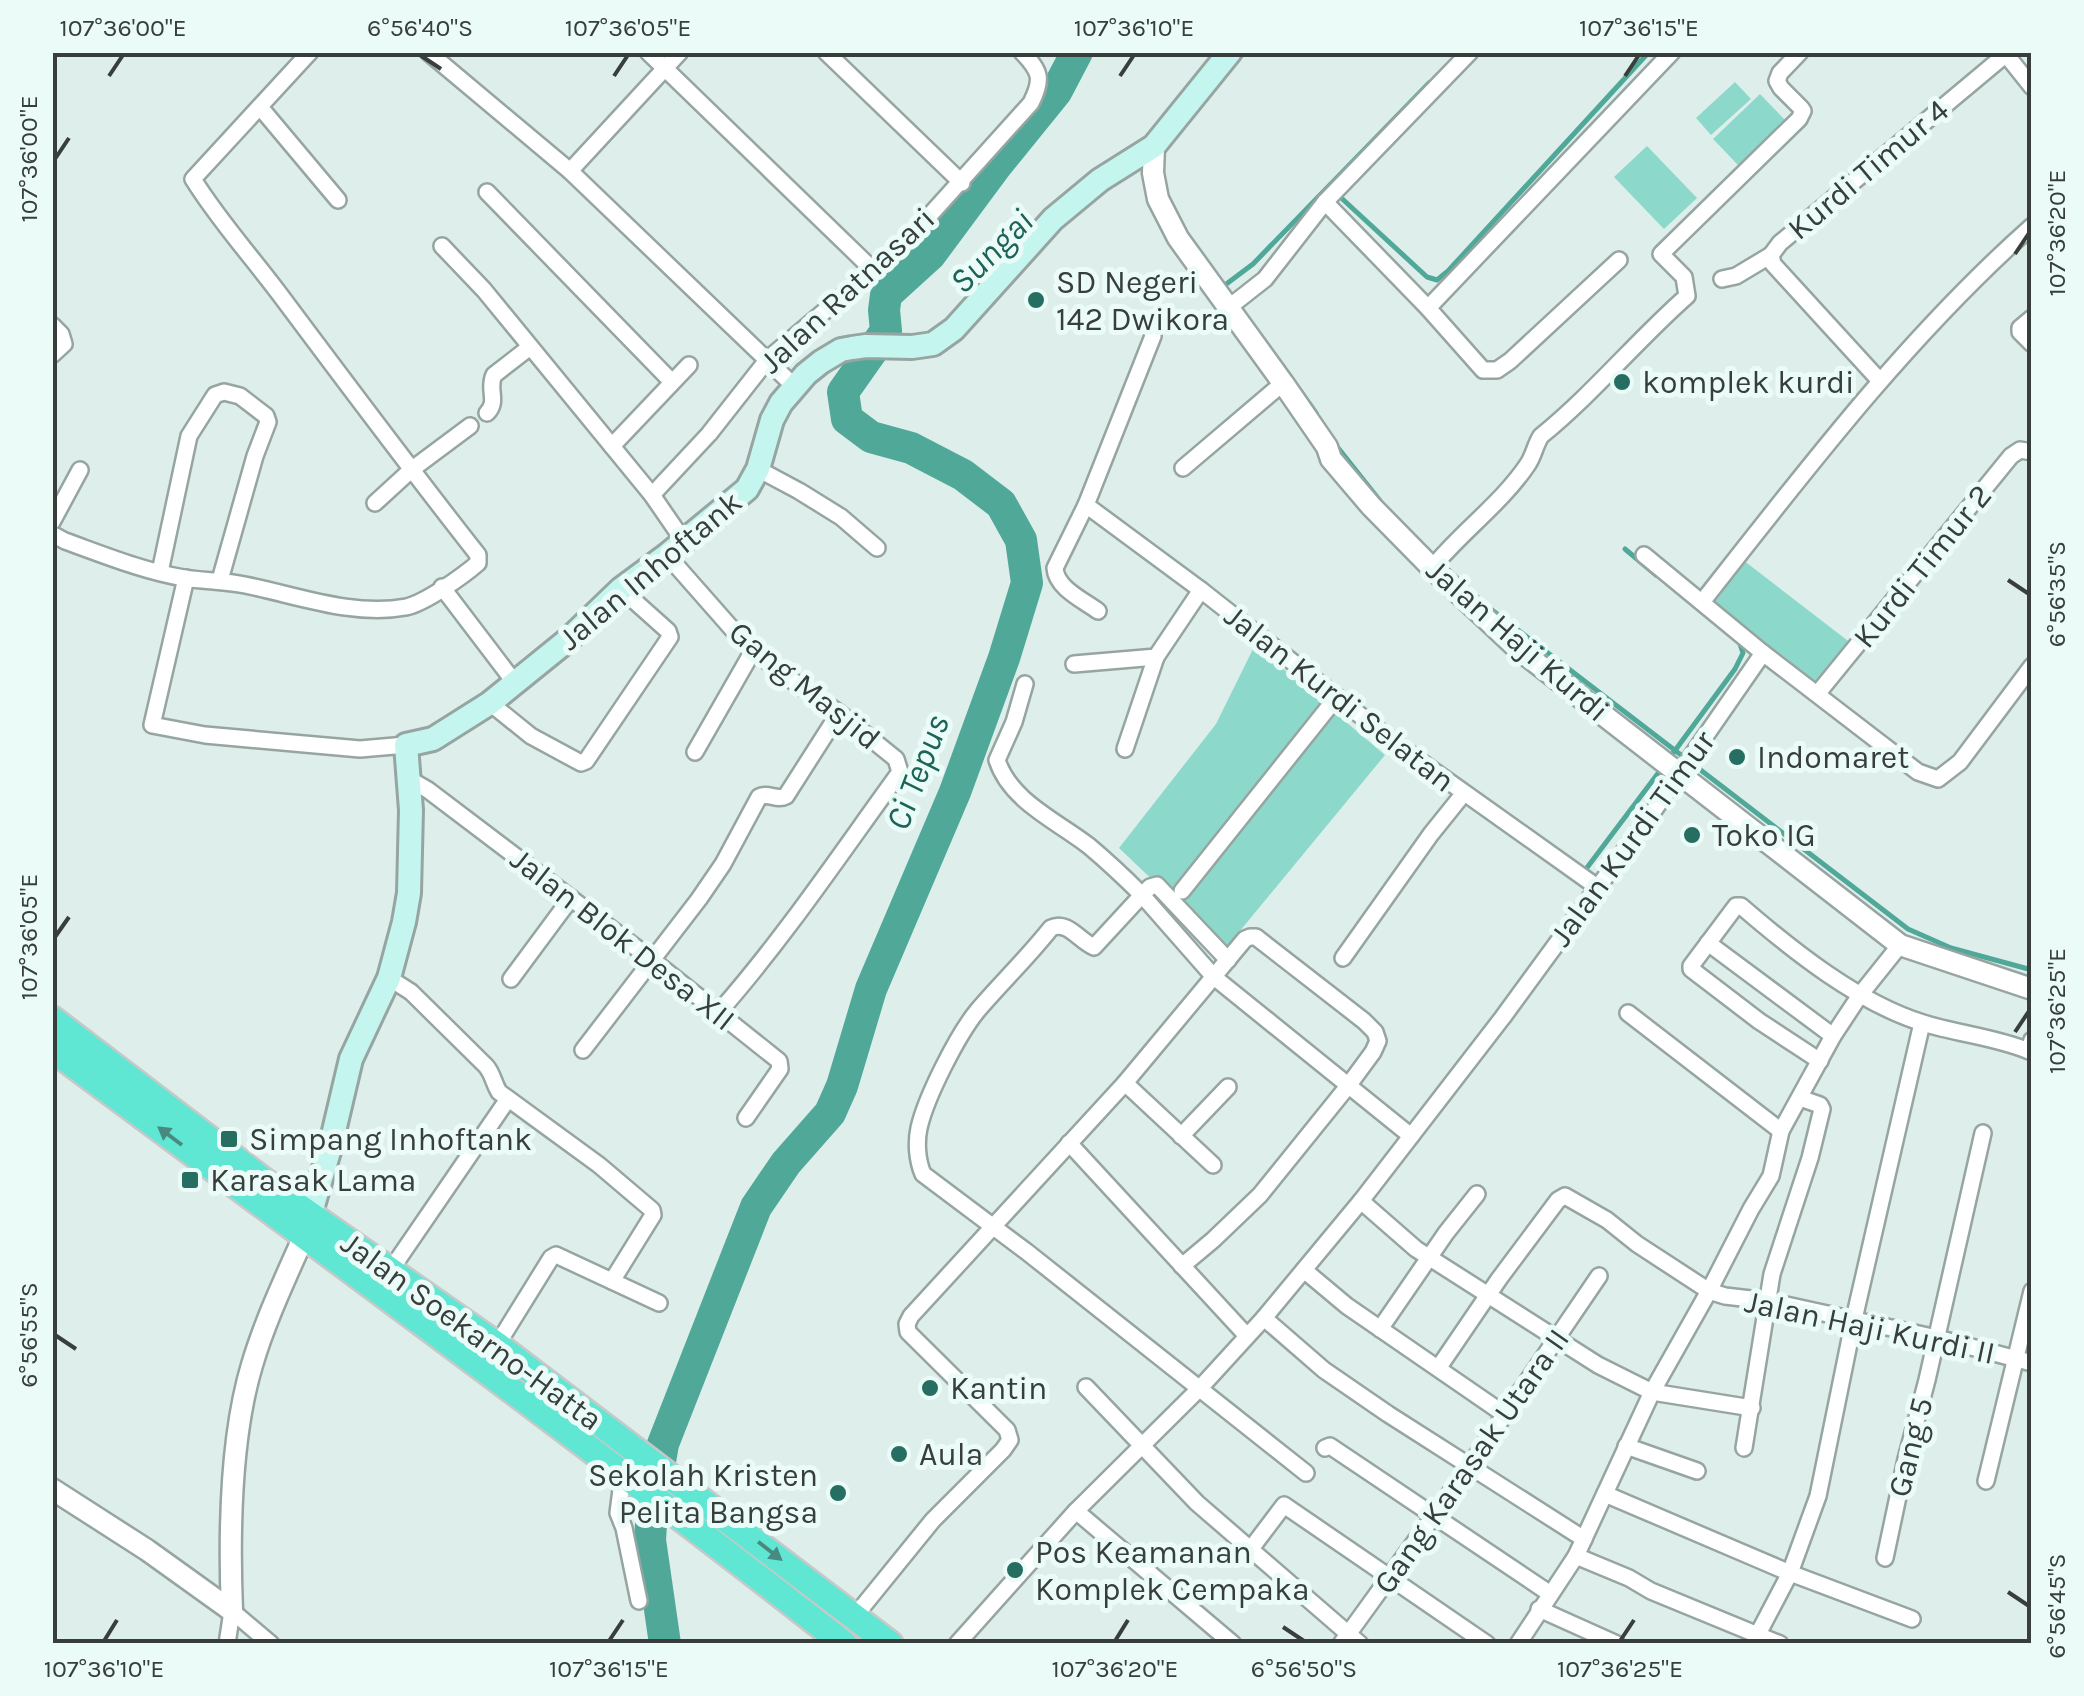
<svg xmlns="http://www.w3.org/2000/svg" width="2084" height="1696" font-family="Karla,sans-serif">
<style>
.green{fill:#8cd9cb}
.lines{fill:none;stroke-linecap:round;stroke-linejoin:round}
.stream{stroke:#50a899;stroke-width:5}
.river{stroke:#50a899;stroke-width:32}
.minor-casing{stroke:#96a5a2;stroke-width:20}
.tertiary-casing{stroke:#96a5a2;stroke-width:25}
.secondary-casing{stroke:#96a5a2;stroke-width:28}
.trunk-casing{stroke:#c7c9c8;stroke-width:30}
.minor{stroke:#fff;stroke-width:15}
.tertiary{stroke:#fff;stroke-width:20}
.secondary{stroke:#c4f6ef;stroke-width:22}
.trunk{stroke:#60e7d4;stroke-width:25}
.oneway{fill:#498a80}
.ticks{fill:none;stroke:#373e3c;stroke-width:4}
.poi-dot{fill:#266d62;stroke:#ebfcf8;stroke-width:4}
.labels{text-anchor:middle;stroke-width:10;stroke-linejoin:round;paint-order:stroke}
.street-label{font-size:32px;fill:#373e3c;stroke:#ebfcf8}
.poi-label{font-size:32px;fill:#373e3c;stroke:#ebfcf8;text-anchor:start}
.water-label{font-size:35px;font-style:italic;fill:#1c6358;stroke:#ebfcf8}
.neatline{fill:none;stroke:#373e3c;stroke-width:4}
.ticks-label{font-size:25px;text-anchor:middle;fill:#373e3c}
</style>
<rect width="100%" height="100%" fill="#deeeeb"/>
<g class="green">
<path d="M1735,82l16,17 -40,36 -15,-17z"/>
<path d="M1760,94l26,27 -48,44 -25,-26z"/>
<path d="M1647,146l50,52 -33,31 -50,-52z"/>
<path d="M1743,560l109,84 -34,44 -109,-85z"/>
<path d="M1255,645l130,110 -160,194 -106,-101 97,-124z"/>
</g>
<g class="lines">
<g class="stream">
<path d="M1337,194l90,83 10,3 11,-9 201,-219"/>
<path d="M1225,285l28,-21 176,-181"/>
<path d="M1279,361l37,52"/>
<path d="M1335,444l46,58"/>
<path d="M1625,549l31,26"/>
<path d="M1488,607l420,322 43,19 81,22"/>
<path d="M1668,760l67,-91 8,-16 -4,-12"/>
<path d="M1583,873l79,-105"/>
</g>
<path class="river" d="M665,1644l-15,-104 2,-32 11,-64 93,-237 30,-44 44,-50 12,-27 29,-97 84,-197 49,-134 23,-75 -6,-43 -20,-36 -38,-29 -52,-27 -40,-11 -24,-18 -4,-27 43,-61 -2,-21 2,-15 44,-40 66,-89 60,-74 21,-40"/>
<g class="minor-casing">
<g id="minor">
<path d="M428,52l142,119 224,215"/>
<path d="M648,52l225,218"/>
<path d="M826,52l136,131"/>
<path d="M2004,52l28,35"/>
<path d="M260,107l78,93"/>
<path d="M570,171l110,-119"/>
<path d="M487,192l185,190"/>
<path d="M1325,202l103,106 55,62h14l13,-9 109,-101"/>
<path d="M442,246l42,44 168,205 31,45"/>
<path d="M1722,279l14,-3 35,-21"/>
<path d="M1228,308l37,-29 60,-77 145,-150"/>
<path d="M1428,308l244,-256"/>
<path d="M2032,318l-12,10v4l12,12"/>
<path d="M52,325l9,9 3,10 -12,11"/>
<path d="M1880,381l-107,-117 -2,-9 9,-12 225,-188"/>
<path d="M487,413c12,-12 0,-24 7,-38l36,-28"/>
<path d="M612,446l77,-81"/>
<path d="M1183,468l100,-85"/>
<path d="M758,469l41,22 42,26 36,31"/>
<path d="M652,495l57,-61 59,-75 135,-114 128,-142c12,-24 10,-31 -9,-51"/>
<path d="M375,503l36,-33 59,-44"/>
<path d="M1086,505l115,85 202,159 194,138"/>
<path d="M52,522l28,-52"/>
<path d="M52,534l13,7c39,14 78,30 119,37 20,3 41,3 61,7 51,10 108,32 161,22 19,-4 57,-31 72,-44v-8c-67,-85 -132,-172 -197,-259 -29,-39 -62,-75 -88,-117l117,-127"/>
<path d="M667,555l66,75 44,40 62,43 57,46 4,13c-59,81 -115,165 -181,240"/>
<path d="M1644,555l119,98 155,119 20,7 22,-17 72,-96"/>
<path d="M1432,568c29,-36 70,-65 96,-104 6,-9 7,-19 13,-28 52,-42 95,-95 146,-140l-3,-19 -23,-23 138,-135 4,-8 -2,-3 -20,-20 -4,-7 3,-8 20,-21"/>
<path d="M160,572l29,-136 26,-41 9,-3 16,4 26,20 2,6 -13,34 -35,124"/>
<path d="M186,578l-34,147 53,10 155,14 46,-4"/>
<path d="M442,587l73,96"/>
<path d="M1702,602c103,-131 205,-265 330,-376"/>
<path d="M1098,611c-15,-11 -42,-23 -43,-43l31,-63 67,-169"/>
<path d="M1074,664l82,-7 45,-67"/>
<path d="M1025,684l-11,38 -17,38c13,41 60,61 92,86 19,16 36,32 53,49l8,-8 7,-2 71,75"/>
<path d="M1818,693l193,-237 9,-6 12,2"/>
<path d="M490,703l41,33 50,27 5,-2 84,-124 -2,-6 -47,-42"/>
<path d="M1125,749l31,-92"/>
<path d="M695,752l59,-103"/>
<path d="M409,779l19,11 223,169 128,102 1,8 -34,49"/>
<path d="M1182,891l154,-193"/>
<path d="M1708,943l125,93"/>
<path d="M1343,958l88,-124 33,-41"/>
<path d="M389,978l22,14 75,74c7,8 7,16 13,26l100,73 53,45 1,5 -41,66"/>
<path d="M511,979l60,-81"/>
<path d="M1628,1013l153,118"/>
<path d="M583,1050l116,-151 24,-35 36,-67c9,-5 18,4 27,-1l53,-83"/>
<path d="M1820,1061l-61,-40 -68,-52v-3l45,-60h5c51,44 117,97 182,117 35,11 72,14 106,28l3,-11"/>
<path d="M1125,1083l88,82"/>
<path d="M1181,1136l47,-49"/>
<path d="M1069,1143l178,193"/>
<path d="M1361,1201l55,48 182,116 54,27 100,16"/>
<path d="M1304,1270l43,36 157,108"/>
<path d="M390,1271l118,-172"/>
<path d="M1264,1318l60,52 64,44 196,125"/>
<path d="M1380,1329l66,-96 31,-39"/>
<path d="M497,1345l54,-87 5,-3 103,48"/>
<path d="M1439,1367l60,-88 59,-79 7,-4 42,24 30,24 72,47 16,5 43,5 169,37 95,25"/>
<path d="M1086,1387l111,116 163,141"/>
<path d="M1626,1446l71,25"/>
<path d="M1325,1448l5,-2 219,147"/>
<path d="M1744,1448l28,-174 38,-116 12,-49 -2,-4 -20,-7"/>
<path d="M1306,1473l-279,-221 -104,-78c-6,-14 -7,-32 -4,-46 7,-31 39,-94 59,-118 24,-28 50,-53 73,-82 17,-8 28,13 43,19l48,-52 72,82 197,159"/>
<path d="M623,1474l-5,39 6,15 15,73"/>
<path d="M1986,1481l46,-190"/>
<path d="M1605,1494l185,79 122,46"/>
<path d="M1076,1511l157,133"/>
<path d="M1250,1550l34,-45 203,139"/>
<path d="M1576,1556l53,22 22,13 129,53"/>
<path d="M1885,1558l21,-99 21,-79 56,-247"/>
<path d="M1539,1609l78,35"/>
<path d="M232,1611l39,33"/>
<path d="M855,1616l78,-96 70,-70 7,-10 -3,-10 -99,-98 -1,-8 4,-8 214,-233 120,-144 5,-2h6l108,84 11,11 3,9 -5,11 -25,34 -88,109 -47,45 -31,26"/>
<path d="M1758,1634l32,-61 28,-77 36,-177 68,-296"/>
<path d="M227,1644l5,-33"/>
<path d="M957,1644l119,-133 124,-123 64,-70 97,-117 142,-184 147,-201 113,-163"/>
<path d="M1341,1644l128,-177 130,-191"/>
<path d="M1518,1644l58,-88 76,-164 57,-101 42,-82 20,-33 10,-45 52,-95 27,-41 40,-50"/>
</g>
</g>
<g class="tertiary-casing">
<g id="tertiary">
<path d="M1154,146l-1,27 5,26 20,39 105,145 44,64 4,12 40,47 61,62 85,80 383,297 132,44"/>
<path d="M52,1489l95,61 85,61"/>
<path d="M232,1611c-3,-75 -2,-173 20,-246 13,-44 33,-86 52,-129"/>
</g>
</g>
<g class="secondary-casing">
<path id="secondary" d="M306,1229l24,-81 21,-89 38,-81 15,-56 5,-29 2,-83 -5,-65 27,-6 57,-36 79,-64 52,-50 46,-34 80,-66 11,-20 14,-49 9,-17 25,-29 15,-12 20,-12 11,-2 14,-2 46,1 21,-3 21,-15 99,-110 47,-39 54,-34 76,-94"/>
</g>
<g class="trunk-casing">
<g id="trunk">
<path d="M52,1019l233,178 212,148 393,299"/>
<path d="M52,1049c265,197 532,391 792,595"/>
</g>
</g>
<use href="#minor" class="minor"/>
<use href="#tertiary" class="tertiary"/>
<use href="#secondary" class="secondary"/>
<use href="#trunk" class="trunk"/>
</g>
<defs><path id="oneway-solid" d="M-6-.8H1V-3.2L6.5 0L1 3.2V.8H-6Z" transform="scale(2.5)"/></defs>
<g class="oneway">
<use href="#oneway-solid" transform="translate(170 1136) rotate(-143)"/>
<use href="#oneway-solid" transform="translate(770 1551) rotate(38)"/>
</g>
<path class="ticks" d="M420,55l21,14M109,76l14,-21M614,76l14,-21M1120,76l14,-21M1625,76l14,-21M55,159l14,-21M2015,254l14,-21M2008,580l21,14M55,937l14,-20M2015,1032l14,-21M55,1335l21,14M2008,1592l21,14M1283,1627l21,14M104,1641l13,-21M609,1641l14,-21M1115,1641l13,-21M1620,1641l14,-21"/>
<g class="poi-dot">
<circle cx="1036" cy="300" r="10"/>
<circle cx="1622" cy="382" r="10"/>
<circle cx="1737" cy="757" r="10"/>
<circle cx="1692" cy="835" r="10"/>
<rect x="219" y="1129" width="20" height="20" rx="5"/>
<rect x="180" y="1170" width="20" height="20" rx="5"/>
<circle cx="930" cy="1388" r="10"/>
<circle cx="899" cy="1454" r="10"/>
<circle cx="838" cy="1493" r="10"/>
<circle cx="1015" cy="1570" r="10"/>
</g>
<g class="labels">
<g class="street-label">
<text transform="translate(1868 169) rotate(-40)" y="11">Kurdi Timur 4</text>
<text transform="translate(847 290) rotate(-43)" y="11">Jalan Ratnasari</text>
<text transform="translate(1922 566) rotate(-51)" y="11">Kurdi Timur 2</text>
<text transform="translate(650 570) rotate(-40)" y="11">Jalan Inhoftank</text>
<text transform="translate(1518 640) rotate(41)" y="11">Jalan Haji Kurdi</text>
<text transform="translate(805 685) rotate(39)" y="11">Gang Masjid</text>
<text transform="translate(1340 698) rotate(38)" y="11">Jalan Kurdi Selatan</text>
<text transform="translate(1632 838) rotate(-54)" y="11">Jalan Kurdi Timur</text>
<text transform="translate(623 939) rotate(38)" y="11">Jalan Blok Desa XII</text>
<text transform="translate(1870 1327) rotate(12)" y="11">Jalan Haji Kurdi II</text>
<text transform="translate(472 1331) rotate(36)" y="11">Jalan Soekarno-Hatta</text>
<text transform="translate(1910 1447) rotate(-76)" y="11">Gang 5</text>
<text transform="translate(1471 1461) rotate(-55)" y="11">Gang Karasak Utara II</text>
</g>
<g class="poi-label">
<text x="1056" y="293">SD Negeri<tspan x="1056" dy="37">142 Dwikora</tspan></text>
<text x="1642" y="393">komplek kurdi</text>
<text x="1757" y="768">Indomaret</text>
<text x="1712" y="846">Toko IG</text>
<text x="249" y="1150">Simpang Inhoftank</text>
<text x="210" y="1191">Karasak Lama</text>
<text x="950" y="1399">Kantin</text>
<text x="919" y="1465">Aula</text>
<text x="818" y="1486" text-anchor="end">Sekolah Kristen<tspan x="818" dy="37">Pelita Bangsa</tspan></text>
<text x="1035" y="1563">Pos Keamanan<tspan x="1035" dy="37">Komplek Cempaka</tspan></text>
</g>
<g class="water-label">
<text transform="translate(991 251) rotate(-45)" y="12">Sungai</text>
<text transform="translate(917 772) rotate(-69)" y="12">Ci Tepus</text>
</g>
</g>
<rect width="2084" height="1696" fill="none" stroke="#ebfcf8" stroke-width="110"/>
<rect x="55" y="55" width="1974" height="1586" class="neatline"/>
<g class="ticks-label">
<text x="123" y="36">107°36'00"E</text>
<text x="420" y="36">6°56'40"S</text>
<text x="628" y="36">107°36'05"E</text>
<text x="1134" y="36">107°36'10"E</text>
<text x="1639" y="36">107°36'15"E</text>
<text transform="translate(28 159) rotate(-90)" y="9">107°36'00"E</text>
<text transform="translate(2056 233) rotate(-90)" y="9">107°36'20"E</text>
<text transform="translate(2056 594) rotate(-90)" y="9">6°56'35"S</text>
<text transform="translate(28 937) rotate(-90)" y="9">107°36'05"E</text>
<text transform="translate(2056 1011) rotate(-90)" y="9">107°36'25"E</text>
<text transform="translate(28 1335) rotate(-90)" y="9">6°56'55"S</text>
<text transform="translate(2056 1606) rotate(-90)" y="9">6°56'45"S</text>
<text x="104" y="1677">107°36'10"E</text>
<text x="609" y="1677">107°36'15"E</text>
<text x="1115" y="1677">107°36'20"E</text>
<text x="1304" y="1677">6°56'50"S</text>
<text x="1620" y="1677">107°36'25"E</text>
</g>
</svg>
